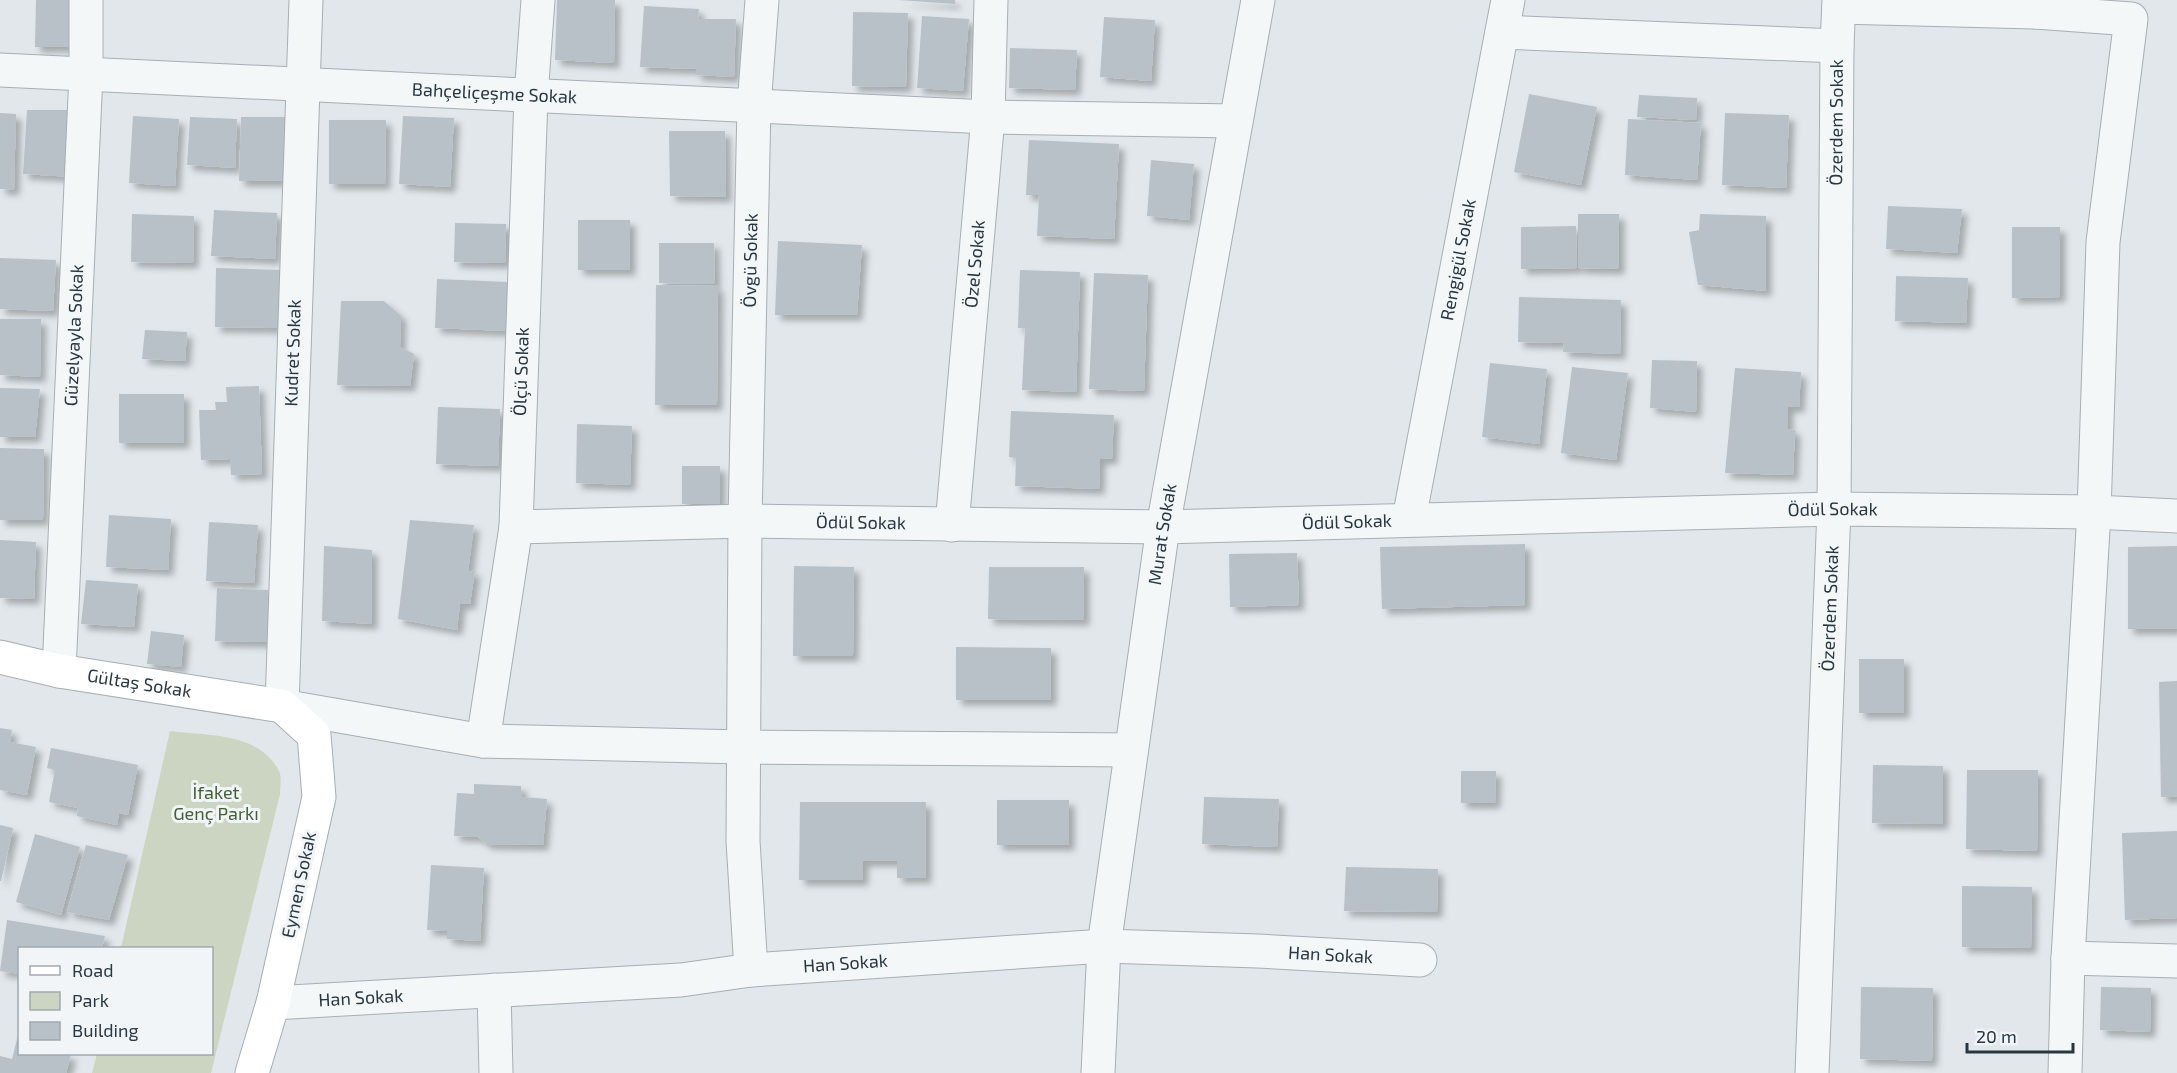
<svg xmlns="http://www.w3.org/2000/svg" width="2177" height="1073" font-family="'Exo 2',sans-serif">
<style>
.green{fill:#cbd5c1}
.building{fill:#b8c1c8;filter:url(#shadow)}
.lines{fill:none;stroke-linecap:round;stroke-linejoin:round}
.street-casing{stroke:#a6afb5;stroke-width:35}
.secondary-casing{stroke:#a6afb5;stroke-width:35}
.street{stroke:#f4f7f8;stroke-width:33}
.secondary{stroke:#fff;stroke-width:33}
.labels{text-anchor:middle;stroke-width:6;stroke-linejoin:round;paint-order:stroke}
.street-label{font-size:18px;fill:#283843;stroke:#f1f5f8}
.park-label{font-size:18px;fill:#466034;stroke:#f1f5f8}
</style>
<defs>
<filter id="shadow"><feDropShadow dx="5.5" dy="5.5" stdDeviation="3" flood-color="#0004"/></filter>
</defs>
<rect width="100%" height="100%" fill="#e1e7eb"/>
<path class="green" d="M170,731c38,5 89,1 109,40 3,6 1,16 1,23l-69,279h-119l5,-19h115v-106h-91z"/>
<g class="building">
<path d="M36,0h44v47h-45z"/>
<path d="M557,0h58l-1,63 -59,-3z"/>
<path d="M898,0h57v4z"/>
<path d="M644,6l55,3 -1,10h38l-2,58 -38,-2v-6l-56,-2z"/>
<path d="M853,12l55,1 -2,74 -54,-1z"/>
<path d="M922,16l47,3 -6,72 -46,-3z"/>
<path d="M1104,17l51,3 -4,61 -51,-4z"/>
<path d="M1010,48l67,2 -2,40 -66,-2z"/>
<path d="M1529,94l68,13 -16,78 -67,-13z"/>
<path d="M1639,95l58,3 -1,22 -59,-3z"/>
<path d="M27,110h42l-2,13 8,1 -2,53 -50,-3z"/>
<path d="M0,113l16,1 -2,76 -14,-1z"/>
<path d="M1725,113l64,2 -3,73 -64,-3z"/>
<path d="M133,116l46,3 -4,67 -46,-3z"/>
<path d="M403,116l51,2 -4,69 -51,-3z"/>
<path d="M190,117l47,2 -2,49 -48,-3z"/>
<path d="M241,117h46l-4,64h-44z"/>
<path d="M1628,119l73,4 -4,57 -72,-5z"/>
<path d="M329,120h57l-1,64h-56z"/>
<path d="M669,131h56l1,66 -56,-1z"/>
<path d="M1029,140l90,4 -5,95 -77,-3 2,-41h-13z"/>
<path d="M1151,160l43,4 -5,56 -42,-4z"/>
<path d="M1888,206l74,3 -5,44 -71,-4z"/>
<path d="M214,210l63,3 -2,46 -64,-3z"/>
<path d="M132,214l62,2 -1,47 -62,-1z"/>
<path d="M1578,214h41v55l-41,-1z"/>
<path d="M1700,214l66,2v75l-68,-6 -9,-53 10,-2z"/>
<rect x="578" y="220" width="52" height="50"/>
<path d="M455,223l51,1 -1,39 -51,-1z"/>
<path d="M1576,226l1,42 -56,1v-42z"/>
<path d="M2012,227h48v70l-48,1z"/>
<path d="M778,241l84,4 -5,70h-82z"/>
<path d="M659,243h55l1,41 -56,-1z"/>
<path d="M0,258l56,2 -3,51 -53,-2z"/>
<path d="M216,268l68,2 -2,58 -67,-1z"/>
<path d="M1020,270l60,2 -4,120 -54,-2 3,-62h-7z"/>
<path d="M1094,273l54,2 -4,116 -55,-2z"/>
<path d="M1896,276l72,2 -2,45 -71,-2z"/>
<path d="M437,279l72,3 -2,49 -72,-3z"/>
<path d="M656,285l62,1 -1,119h-62z"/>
<path d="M1519,297l102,3 -1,54 -57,-2 1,-9 -46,-1z"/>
<path d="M341,301h43l17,15 -1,31 14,7 -4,32 -73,-1z"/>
<path d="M0,319h41l-1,58 -40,-2z"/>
<path d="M145,330l42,2 -2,29 -43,-2z"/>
<path d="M1652,360l45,1 -1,51 -46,-4z"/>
<path d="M1490,363l57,6 -8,75 -57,-7z"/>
<path d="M1572,367l56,6 -12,87 -55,-7z"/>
<path d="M1735,368l66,4 -2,35h-11v22l7,1 -2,45 -68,-2z"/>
<path d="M259,386l3,88 -31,1 -1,-16 -29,1 -2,-50h17l-1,-8h12l-1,-15z"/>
<path d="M0,388l40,1 -5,48h-35z"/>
<rect x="119" y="394" width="65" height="49"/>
<path d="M438,407l62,2 -2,57 -62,-2z"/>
<path d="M1011,411l103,4 -2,44h-12l-1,30 -84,-3 1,-28 -7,-1z"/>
<path d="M577,424l55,2 -2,59 -54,-2z"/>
<path d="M0,448l44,1 -1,71h-43z"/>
<rect x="682" y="466" width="38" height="38"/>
<path d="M109,515l62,4 -3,51 -62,-3z"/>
<path d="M410,520l64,5 -6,47 7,-2 -5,34h-10l-3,26 -59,-11z"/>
<path d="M209,522l49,3 -4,58 -48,-2z"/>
<path d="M0,540l36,2 -2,57 -34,-1z"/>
<path d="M1525,544v61l-143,4 -2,-62z"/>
<path d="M324,546l48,4v74l-50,-3z"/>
<path d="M2177,546v83h-49v-82z"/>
<path d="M1297,553l2,52 -69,2 -1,-53z"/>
<path d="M794,566l60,1 -1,89h-60z"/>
<path d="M989,567h95v53l-96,-1z"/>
<path d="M86,580l52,4 -4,43 -53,-3z"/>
<path d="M217,588l51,2 -1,52 -52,-1z"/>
<path d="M151,631l33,4 -3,32 -34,-3z"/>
<path d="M956,647l95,1v52h-95z"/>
<rect x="1859" y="659" width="45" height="54"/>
<path d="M2177,681v116h-16l-2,-115z"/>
<path d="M0,728l12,2 -2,12 26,5 -9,48 -27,-5z"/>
<path d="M51,748l87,17 -10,50 -9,-2 -2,12 -40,-9 1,-8 -29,-6 6,-32 -8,-2z"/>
<path d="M1873,765l70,1v58l-71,-1z"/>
<path d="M1967,770h71l-1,81 -71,-2z"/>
<path d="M1461,771h35l-1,32h-34z"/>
<path d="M474,784l47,2 1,11 25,2 -4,46 -56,-1 -9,-7 -24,-1 3,-43 17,1z"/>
<path d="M1204,797l75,2 -2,48 -75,-3z"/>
<rect x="997" y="800" width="72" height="45"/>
<path d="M800,802h126v76h-29v-17h-34v19h-64z"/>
<path d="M0,825l13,3 -12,53h-1z"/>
<path d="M2177,831v87l-52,2 -3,-87z"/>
<path d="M35,834l45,13 -19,68 -45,-13z"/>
<path d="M86,845l42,10 -19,65 -42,-8z"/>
<path d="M431,865l53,3 -4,73 -33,-2v-8l-20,-1z"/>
<path d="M1346,867l92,2 -1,43 -93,-1z"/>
<path d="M1962,886l70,1 -1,61 -69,-1z"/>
<path d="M7,920l98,16 -3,12h-82v26l-20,-3z"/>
<path d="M1861,987l72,1 -1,73 -72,-2z"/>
<path d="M2101,987l50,1 -1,44 -50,-2z"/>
<path d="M19,1031l1,23h51l-5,19h-66v-17l12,3z"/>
</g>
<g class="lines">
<g class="street-casing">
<g id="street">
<path d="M306,0l-24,706 201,35 261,6 387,3"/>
<path d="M1839,7l197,5 -1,-12"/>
<path d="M2036,12l95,7 -28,223 -9,270 -26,446 109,3"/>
<path d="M1502,32l335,14"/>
<path id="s1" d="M0,70l988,47 248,4"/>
<path id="s2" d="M1409,519l99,-519"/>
<path id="s3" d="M952,525l36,-408 3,-117"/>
<path id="s4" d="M516,527l229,-6 418,6 671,-18 260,3 83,4"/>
<path id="s5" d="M59,671l27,-597v-74"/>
<path id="s6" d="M483,741l33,-214 15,-431 7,-96"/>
<path id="s7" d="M751,970l-8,-129 2,-320 9,-415 8,-106"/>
<path d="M494,990l2,83"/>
<path id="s8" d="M273,1003l408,-23 70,-10 353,-24 154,5 162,9"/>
<path id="s9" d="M1098,1073l6,-127 59,-419 95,-527"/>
<path id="s10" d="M1812,1073l22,-564 3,-463 2,-46"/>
<path d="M2065,1073l3,-115"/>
</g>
</g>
<g class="secondary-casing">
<g id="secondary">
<path id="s11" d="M0,657l59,14 223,35 32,29 5,62 -46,206 -21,70"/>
</g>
</g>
<use href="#street" class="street"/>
<use href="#secondary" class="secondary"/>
</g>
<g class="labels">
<g class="street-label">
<text dy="6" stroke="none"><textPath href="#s1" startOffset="495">Bahçeliçeşme Sokak</textPath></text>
<text dy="6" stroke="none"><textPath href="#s10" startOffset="951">Özerdem Sokak</textPath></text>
<text dy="6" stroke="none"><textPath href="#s2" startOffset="264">Rengigül Sokak</textPath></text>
<text dy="6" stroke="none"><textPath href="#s7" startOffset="710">Övgü Sokak</textPath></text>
<text dy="6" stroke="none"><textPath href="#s3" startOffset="262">Özel Sokak</textPath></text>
<text dy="6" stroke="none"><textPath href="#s5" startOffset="336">Güzelyayla Sokak</textPath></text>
<text transform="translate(293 353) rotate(-88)" y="6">Kudret Sokak</text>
<text dy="6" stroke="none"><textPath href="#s6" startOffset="372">Ölçü Sokak</textPath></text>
<text dy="6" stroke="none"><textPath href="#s4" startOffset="1317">Ödül Sokak</textPath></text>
<text dy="6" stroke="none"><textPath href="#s4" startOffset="831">Ödül Sokak</textPath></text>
<text dy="6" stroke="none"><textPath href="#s4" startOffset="345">Ödül Sokak</textPath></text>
<text dy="6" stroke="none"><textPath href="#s9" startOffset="543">Murat Sokak</textPath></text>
<text dy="6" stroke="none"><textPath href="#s10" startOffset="465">Özerdem Sokak</textPath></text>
<text dy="6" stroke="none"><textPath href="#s11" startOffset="142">Gültaş Sokak</textPath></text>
<text transform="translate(299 885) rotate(-78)" y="6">Eymen Sokak</text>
<text dy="6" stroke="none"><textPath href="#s8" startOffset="1060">Han Sokak</textPath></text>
<text dy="6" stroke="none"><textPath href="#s8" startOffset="574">Han Sokak</textPath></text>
<text dy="6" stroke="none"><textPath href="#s8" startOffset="88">Han Sokak</textPath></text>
</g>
<g class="park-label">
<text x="216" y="799">İfaket<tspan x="216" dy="21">Genç Parkı</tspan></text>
</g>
</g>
<rect x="18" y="947" width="195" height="108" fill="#f1f5f8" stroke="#a1a9b0" stroke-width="1.5"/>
<rect x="30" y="966" width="30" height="9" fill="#ffffff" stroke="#a1a9b0" stroke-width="1.5"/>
<text x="72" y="977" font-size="18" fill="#283843">Road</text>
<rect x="30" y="992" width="30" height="18" fill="#cbd5c1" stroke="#a1a9b0" stroke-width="1.5"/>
<text x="72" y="1007" font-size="18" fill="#283843">Park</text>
<rect x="30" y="1022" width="30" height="18" fill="#b8c1c8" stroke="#a1a9b0" stroke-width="1.5"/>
<text x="72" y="1037" font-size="18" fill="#283843">Building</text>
<path d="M1967 1043v9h106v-9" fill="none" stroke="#283843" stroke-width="3"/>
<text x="1976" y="1043" font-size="18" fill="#283843" stroke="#f1f5f8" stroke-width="4.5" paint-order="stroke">20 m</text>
</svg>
